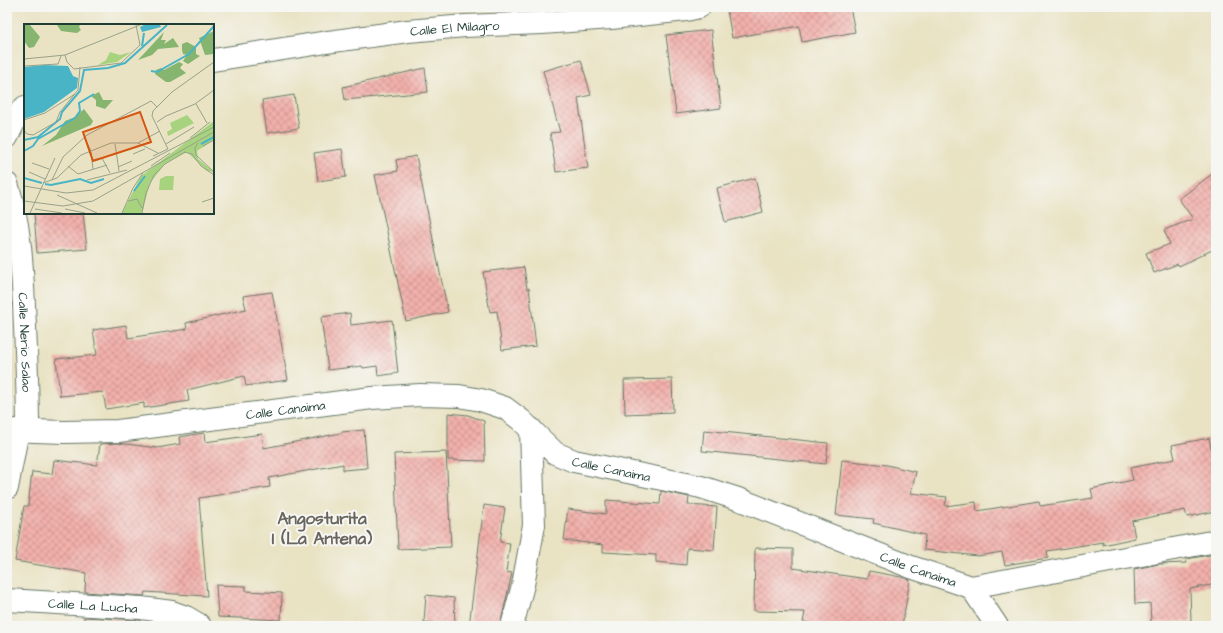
<svg xmlns="http://www.w3.org/2000/svg" width="1223" height="633" font-family="'Architects Daughter',sans-serif">
<style>
.building{fill:url(#building-cross-hatch)}
.lines{fill:none;stroke-linecap:round;stroke-linejoin:round}
.minor-casing{stroke:#676;stroke-width:24}
.minor{stroke:#fff;stroke-width:22}
.labels{text-anchor:middle;stroke-width:4;stroke-linejoin:round;paint-order:stroke}
.street-label{font-size:13px;fill:#1f3d34;stroke:#f6f6f2}
.district-label{font-size:17px;font-weight:bold;fill:#69655e;stroke:#f6f6f2}
.inset-river{fill:none;stroke:#48b4c5;stroke-width:2}
.inset-road{fill:none;stroke:#98a18a;stroke-width:1}
.view{fill:#d45610;fill-opacity:0.15;stroke:#d45610;stroke-width:2}
.inset-edge{fill:none;stroke:#1f3d34;stroke-width:2}
</style>
<defs>
<pattern id="building-cross-hatch" width="8" height="8" patternUnits="userSpaceOnUse"><rect width="8" height="8" fill="#f3b0ab"/><path d="M0 0l8 8M0 8l8-8" fill="none" stroke="#c4908c"/></pattern>
</defs>
<rect width="100%" height="100%" fill="#f6f6f2"/>
<filter id="ink" filterUnits="userSpaceOnUse"><feTurbulence type="fractalNoise" baseFrequency=".025" numOctaves="2"/><feDisplacementMap in="SourceGraphic" scale="8" xChannelSelector="R" yChannelSelector="G"/><feConvolveMatrix kernelMatrix="1 2 1 2 8 2 1 2 1" color-interpolation-filters="sRGB"/></filter>
<filter id="wash" filterUnits="userSpaceOnUse"><feTurbulence type="fractalNoise" baseFrequency=".012" numOctaves="4" result="noise"/><feDisplacementMap in="SourceGraphic" scale="16" xChannelSelector="R" yChannelSelector="G"/><feGaussianBlur stdDeviation="0.9" result="paint"/><feColorMatrix in="noise" values="0 0 0 0 0 0 0 0 0 0 0 0 0 0 0 0 0 1.4 0 .05"/><feComposite in="paint" operator="in"/></filter>
<g filter="url(#wash)">
<rect width="100%" height="100%" fill="#e9e3c4"/>
<g id="blocks">
<g class="building">
<path d="M743,7h107l5,25 -53,10 -3,-16 -67,12 -5,-28z"/>
<path d="M711,30l10,78 -45,6 -10,-79z"/>
<path d="M581,60l10,35 -13,3 10,70 -32,4 -6,-39 10,-1 -17,-61z"/>
<path d="M425,68l3,24 -83,8 -2,-13z"/>
<path d="M294,95l5,33 -32,5 -5,-33z"/>
<path d="M342,149l4,28 -28,4 -4,-28z"/>
<path d="M416,156l32,156 -42,9 -31,-146 23,-4 -2,-11z"/>
<path d="M1216,171v81l-2,-3 -35,17 -1,-2 -24,9 -8,-20 24,-9 -6,-14 29,-11 -14,-20z"/>
<path d="M755,178l8,34 -38,10 -8,-34z"/>
<path d="M34,213h22v2l27,-2 4,36 -50,4z"/>
<path d="M524,267l3,22 2,-1 7,58 -34,4 -5,-39 -7,1 -7,-40z"/>
<path d="M272,292l16,88 -42,6 -2,-10 -57,14 2,11 -45,7v-5l-38,6 -3,-17 -43,4 -4,-37 41,-4 -4,-25 33,-5 2,13 59,-9 -1,-6 60,-14 -3,-13z"/>
<path d="M350,313l1,12 41,-5 6,53 -20,3 -1,-10 -14,2 -1,-2 -34,4 -7,-53z"/>
<path d="M672,379l1,33 -48,2 -1,-34z"/>
<path d="M448,413l20,2 16,6 1,40 -37,-1z"/>
<path d="M364,430l3,38 -24,2v-6l-74,14 1,9 -71,11 8,98 -62,-4 -1,4 -59,-4 1,-19 -71,-12 9,-55h4l4,-34 20,2 2,-14 43,5 3,-21 19,-1 38,5 23,-4 -1,-7 25,-4 1,9 57,-8 2,14 77,-15v-1z"/>
<path d="M704,430l124,13 -2,21 -124,-13z"/>
<path d="M1209,438l7,35v38l-29,6 -2,-7 -53,11 3,17 -32,7v-3l-56,9 1,7 -43,7 -3,-13 -24,4 -54,-6 1,-15 -52,-12 1,-4 -38,-4 6,-55 45,5 29,7 -5,21 36,4 -2,9 31,-4 1,9 62,-10 1,5 53,-8 -2,-9 42,-9 -3,-12 45,-9 -3,-14z"/>
<path d="M446,452l5,95 -53,2 -4,-95z"/>
<path d="M661,491l28,6 -1,8 29,2 -3,43 -27,-2 -1,17 -30,-3v-7l-53,-3v-7l-39,-5 4,-31 38,5v-14l54,4z"/>
<path d="M484,505l21,3 -5,34 10,1 -4,29 6,1 -12,53h-31z"/>
<path d="M755,548l38,1v19l74,11 2,-8 32,6 9,3 -8,46h-71l-28,-4 2,-10 -51,-1z"/>
<path d="M1216,554v30l-26,5 1,32 -40,2 -1,-20 -15,1 -1,-35 25,-5 27,-1v-4z"/>
<path d="M216,585l30,1v5l36,2 -1,27 -63,-3z"/>
<path d="M426,595l28,3 1,27 -31,-3z"/>
<path d="M84,617l56,3 1,1v5h-57z"/>
</g>
</g>
</g>
<g filter="url(#ink)">
<use href="#blocks" fill-opacity="0" stroke="#676" stroke-width="1"/>
<g class="lines">
<g class="minor-casing">
<g id="minor">
<path id="s1" d="M213,60l114,-18 81,-11 57,-5 77,-3 69,-5 75,-8 13,-3"/>
<path d="M7,137l11,-23 7,-7"/>
<path id="s2" d="M7,184c13,39 15,80 17,121 2,42 4,83 4,125"/>
<path id="s3" d="M7,430l57,2 54,-1 254,-33 48,-3 39,1 22,4 24,8 16,12 34,33 19,8 127,26 37,12 173,68 60,20 245,-46"/>
<path d="M7,488l11,-58"/>
<path d="M971,587l26,39"/>
<path id="s4" d="M7,600l134,8 31,4 14,5 12,7 2,2"/>
<path d="M512,626l11,-41 11,-60 -3,-96"/>
</g>
</g>
<use href="#minor" class="minor"/>
</g>
</g>
<g class="labels">
<g class="street-label">
<text dy="5" stroke="none"><textPath href="#s1" startOffset="244">Calle El Milagro</textPath></text>
<text dy="5" stroke="none"><textPath href="#s2" startOffset="160">Calle Nerio Salao</textPath></text>
<text dy="5" stroke="none"><textPath href="#s3" startOffset="280">Calle Canaima</textPath></text>
<text dy="5" stroke="none"><textPath href="#s3" startOffset="628">Calle Canaima</textPath></text>
<text dy="5" stroke="none"><textPath href="#s3" startOffset="952">Calle Canaima</textPath></text>
<text dy="5" stroke="none"><textPath href="#s4" startOffset="86">Calle La Lucha</textPath></text>
</g>
<g class="district-label">
<text x="322" y="524">Angosturita<tspan x="322" dy="20">I (La Antena)</tspan></text>
</g>
</g>
<g transform="translate(24 24)">
<rect width="190" height="190" fill="#e9e3c4"/>
<path d="M86,28l10,3 11,-3 -14,10 -19,3 8,-5zM190,97v19l-17,11 1,8 16,13 -7,-1 -20,-19 -22,12 -15,19 -8,30h-20l19,-37z" fill="#a7d37f"/>
<path d="M0,1h6l10,12 -6,10 -5,1 -5,-7zM33,1h23l-1,2 2,3 -4,3 -16,-2zM190,7v23l-9,1 -6,-17zM140,8l-3,8h5l-2,4 9,-6 6,9 -21,2 -6,6 -14,5zM163,18l9,5v7l4,2 -12,8 -5,-3 4,-6 -4,-1 -1,-4v-6zM155,38l4,2 -3,4 6,5 -16,9h-4l-11,-8 1,-4 5,-2 3,2zM75,68l4,8h10l-8,9 -9,-3v-6l-5,-4zM60,85l9,12 -2,4 -49,21 14,-11 9,-14 10,-4z" fill="#85b56e"/>
<path d="M163,91l7,8 -26,13 -1,-4 5,-3 -2,-6z" fill="#a7d37f"/>
<path d="M142,152h8l-1,14h-14l1,-11z" fill="#a7d37f"/>
<path d="M120,1h16l1,2 -19,5 -2,-5zM20,41l24,1 5,10 5,2 -1,10 -33,24 -20,7v-52z" fill="#48b4c5"/>
<path class="inset-river" d="M118,22l2,-13M127,47l6,1 32,-18 25,-28M0,116l14,-3 22,-18 2,-7 18,-21 4,-21 24,-2 17,-5 42,-38M177,120l13,-7M0,127l9,-5 5,-7 37,-21 5,-7 -1,-8 15,-9M0,154l18,5M21,160l6,1 29,-6 11,4 13,-4M110,167l11,-15"/>
<path class="inset-road" d="M41,31l2,7 7,7 47,-6 19,-18 -4,-20M0,35l41,-4 75,-30M0,42l34,-2 3,-8M172,80l11,19M0,96l21,-7 30,-19M133,98l9,-6 29,-12 19,-14M0,106l3,4 6,1 23,-13 4,-10 18,-22 2,-23M166,114l20,-16M61,115l6,12M114,119l20,10M174,119l-3,5 1,7 18,17M91,120l4,27M142,120l28,-17M179,122l11,-6M144,125l-16,-33 1,-5 19,-19 42,-30M67,128l2,17M160,128l8,2 9,12 13,9M109,130l12,-5M129,132l15,-7M68,136l10,-2 8,15M8,139l17,6M44,142l10,8 29,-9M127,142l19,-13M94,143l14,-6M5,148l16,7M28,156l11,-23 24,-22 64,-34 6,6M63,156l40,-10M19,159l14,-5 24,-23 30,-12h27l22,-12M0,162l42,7 27,-3 121,-63M33,171l40,18M0,177l39,5 30,-5 121,-69M104,177l9,-2 5,9M178,178l12,-4M11,185l27,4M41,185l20,4M6,189l25,-55M98,189l11,-25 10,-15M118,189l4,-20 8,-18 11,-11 20,-12"/>
<path class="view" d="M116,88l11,30 -58,19 -10,-29z"/>
<rect width="190" height="190" class="inset-edge"/>
</g>
<rect width="1223" height="633" fill="none" stroke="#f6f6f2" stroke-width="24"/>
</svg>
